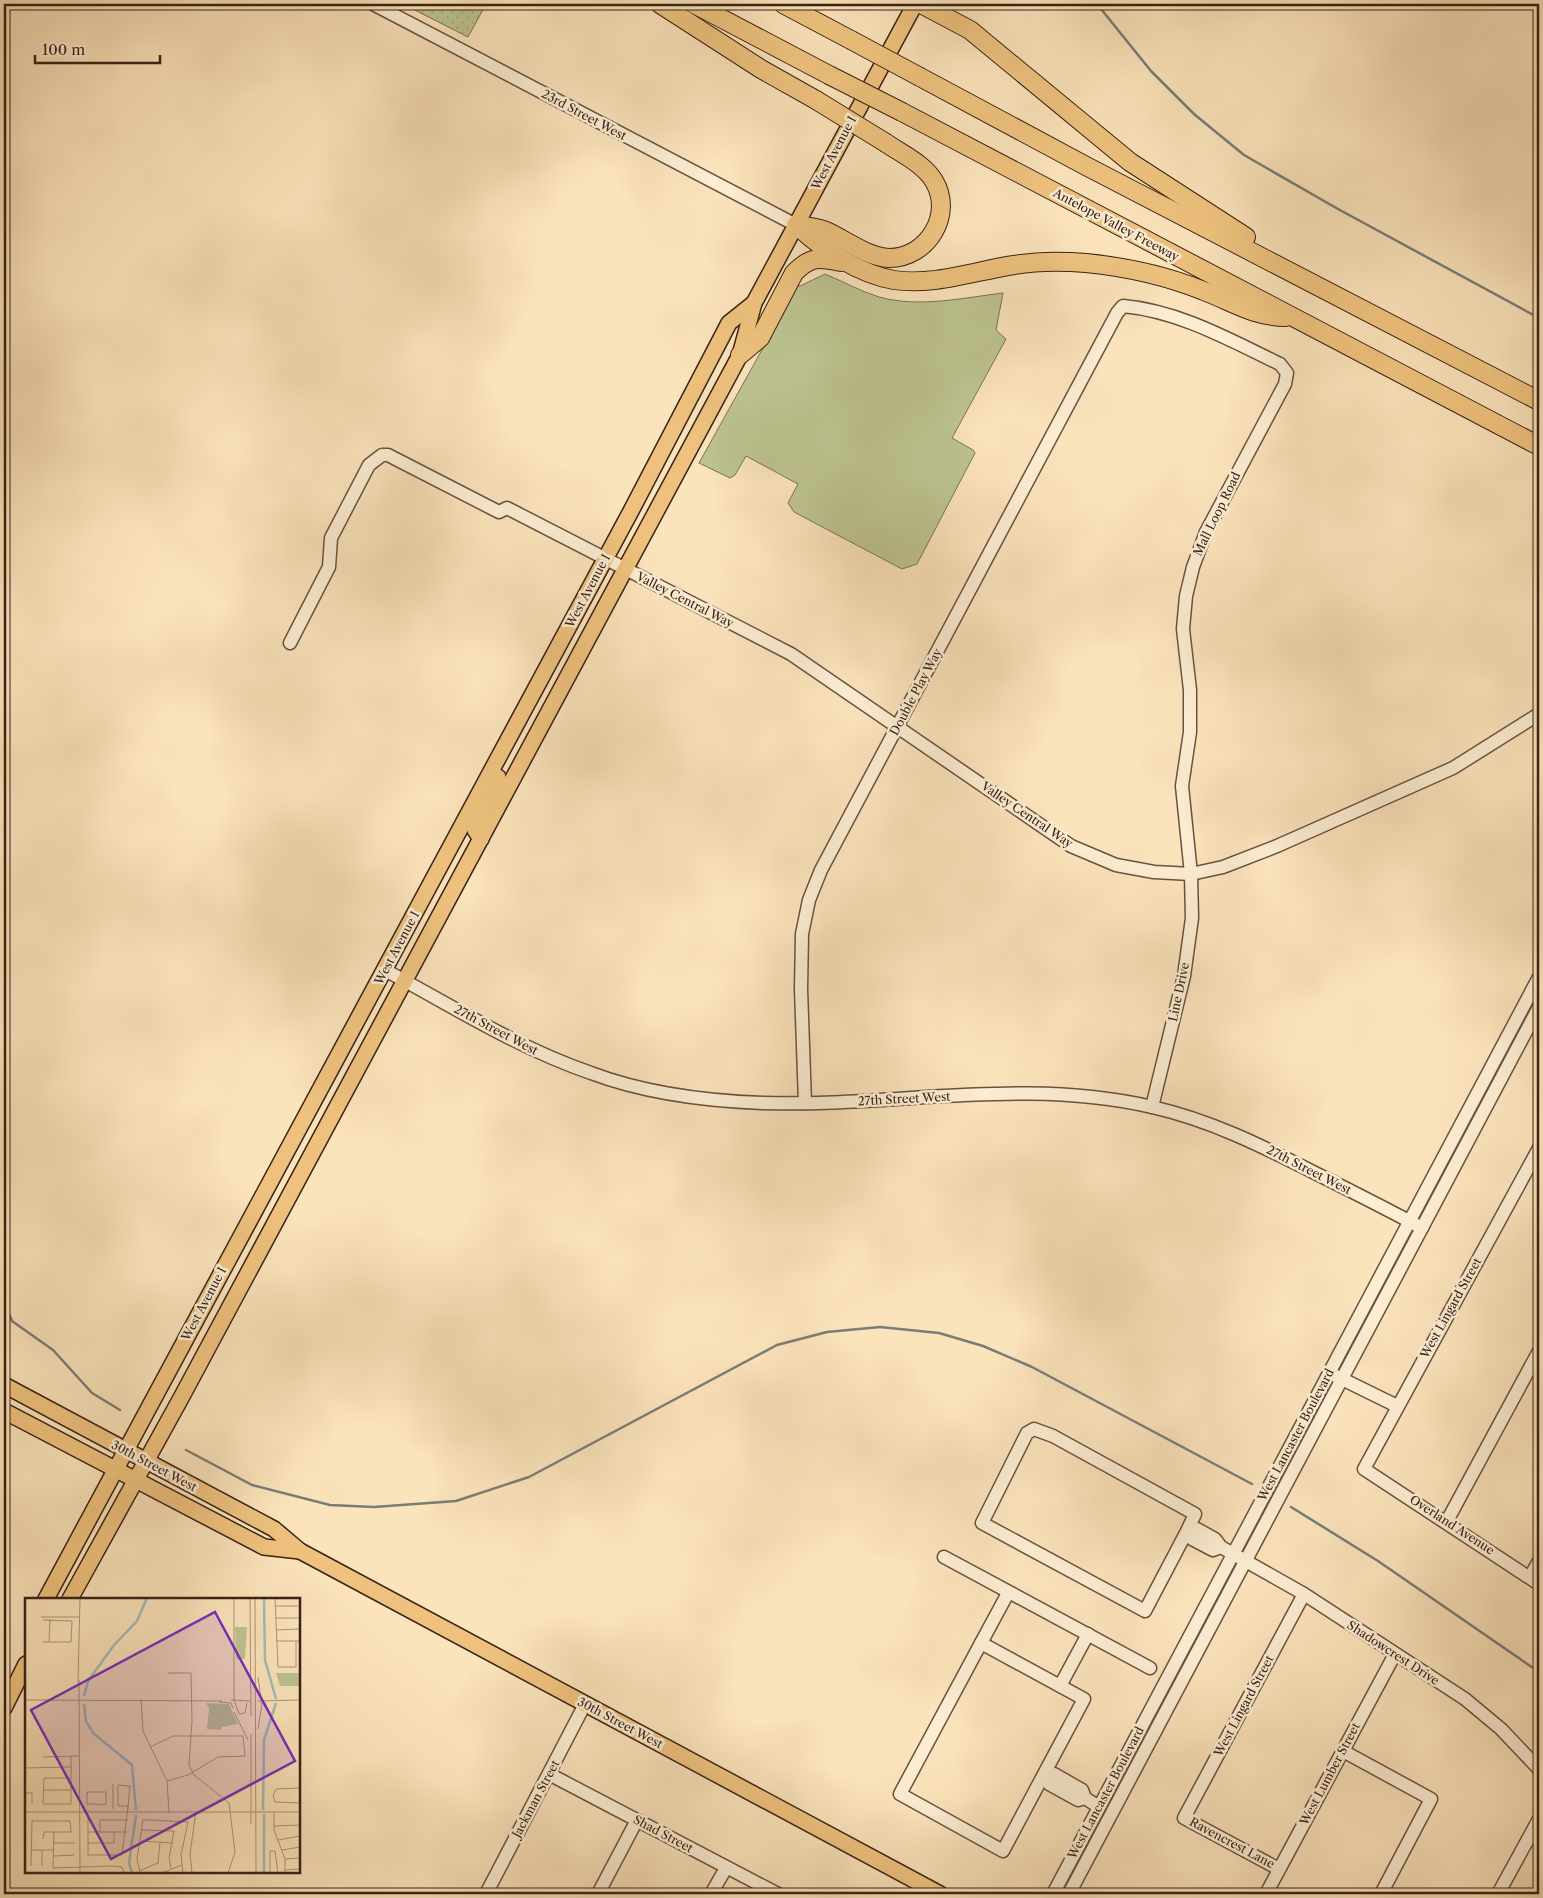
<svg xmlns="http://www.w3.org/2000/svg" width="1543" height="1898" font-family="'Libre Caslon Text',serif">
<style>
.grass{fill:url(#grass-dots);stroke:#7b7354}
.pitch{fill:#bdc491;stroke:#7b7354}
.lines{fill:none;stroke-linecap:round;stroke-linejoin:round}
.stream{stroke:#787e78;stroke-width:2.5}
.minor-casing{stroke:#6a523f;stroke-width:15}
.major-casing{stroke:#392216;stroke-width:18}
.highway-casing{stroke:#392216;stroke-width:20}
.minor{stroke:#fcedd3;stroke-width:12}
.major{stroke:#eec27e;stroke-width:15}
.highway{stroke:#eec27e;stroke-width:18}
.highway-bridge-casing{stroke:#392216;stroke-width:20;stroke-linecap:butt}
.highway-bridge{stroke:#eec27e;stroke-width:18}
.labels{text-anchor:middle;stroke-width:5;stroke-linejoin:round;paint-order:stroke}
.street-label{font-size:12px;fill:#392216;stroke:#fcedd3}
.inset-river{fill:none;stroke:#a2bcba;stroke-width:2.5}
.inset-road{fill:none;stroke:#ad9679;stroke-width:1}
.view{fill:#7b2cbf;fill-opacity:0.15;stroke:#7b2cbf;stroke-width:2.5}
.inset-edge{fill:none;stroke:#392216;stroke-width:2.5}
</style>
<defs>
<pattern id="grass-dots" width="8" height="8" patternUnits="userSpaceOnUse" patternTransform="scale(1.25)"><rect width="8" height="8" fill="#bdc491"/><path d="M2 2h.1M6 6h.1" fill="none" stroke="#a3a87c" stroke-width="1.8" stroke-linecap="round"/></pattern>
</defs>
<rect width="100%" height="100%" fill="#fbe3bb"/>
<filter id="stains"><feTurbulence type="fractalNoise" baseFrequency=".004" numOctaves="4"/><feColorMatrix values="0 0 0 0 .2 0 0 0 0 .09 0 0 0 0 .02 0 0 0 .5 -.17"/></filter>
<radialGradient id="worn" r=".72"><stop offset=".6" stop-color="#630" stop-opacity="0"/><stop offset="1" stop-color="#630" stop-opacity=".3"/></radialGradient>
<path class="grass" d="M403,4h83l-18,33z"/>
<path class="pitch" d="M825,274c17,7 35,17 54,23 40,11 83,1 124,-4l-7,37 10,9 -54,99 21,12 2,3 -58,111 -15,5 -108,-57 -6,-9 10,-19 -52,-28 -11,19 -5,3 -31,-15 99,-178 2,1z"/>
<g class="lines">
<g class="stream">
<path d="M1097,4l54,67 43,43 50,41 94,54 201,109"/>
<path d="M4,1301l8,20 41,29 39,43 28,17"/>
<path d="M186,1450l66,35 78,20 44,2 82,-6 73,-24 248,-132 50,-13 53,-5 59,6 44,13 49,21 220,117"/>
<path d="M1291,1507l87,54 161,111"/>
</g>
<g class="minor-casing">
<g id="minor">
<path d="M373,4l423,221"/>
<path d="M290,643l39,-76 2,-29 38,-73 13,-10h6l111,57 8,-4 284,146 280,192 45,19 38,7 37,2 32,-7 54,-21 176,-78 86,-54"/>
<path d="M385,970c67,36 133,78 206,103 53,20 115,28 172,30 130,4 261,-26 389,4 58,13 110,39 163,66 36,18 72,36 107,55"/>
<path d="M805,1103l-4,-114 1,-55 7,-34 12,-30 296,-557 6,-7c56,5 107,34 157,58l7,9 -2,11 -79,148 -13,35 -7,29 -3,33 7,61v42l-8,54 9,88 1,44 -8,58 -32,131"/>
<path d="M1539,1148l-175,321 175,115"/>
<path d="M1336,1376l61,30"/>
<path d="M1447,1521l92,-170"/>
<path d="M1187,1531l-42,80 -163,-88 45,-90 7,-4 19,7 142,78 -8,17 2,1"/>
<path d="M1221,1547l-8,3 -21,-11 -3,-7 8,-3 18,10 6,8 83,47 161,105 36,30 38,40"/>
<path d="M944,1557l206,111"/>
<path d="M1530,1577l9,-16"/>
<path d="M981,1643l27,-50"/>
<path d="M1060,1686l28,-52"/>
<path d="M1343,1751l88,48 -50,95"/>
<path d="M549,1774l229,120"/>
<path d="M1044,1774l-41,77 -103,-57 81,-151 103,56 -40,75 4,3"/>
<path d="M1085,1798l-7,2 -29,-16 -1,-7 6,-3 28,16 3,8 14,9"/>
<path d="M1279,1869l-95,-51 120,-224"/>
<path d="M486,1894l99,-190"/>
<path d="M598,1894l39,-74"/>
<path d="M711,1894l15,-26"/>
<path d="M1053,1894l486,-917"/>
<path d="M1069,1894l470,-887"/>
<path d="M1266,1894l129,-240"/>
<path d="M1498,1894l41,-75"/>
</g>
</g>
<g class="major-casing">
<g id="major">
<path d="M481,839l-6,-9 1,-7 22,-46"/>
<path d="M4,1385l270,144 26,22 640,343"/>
<path d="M4,1411l260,136 36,4"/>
<path d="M46,1599l585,-1088 98,-188 25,-20"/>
<path d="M70,1599l111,-201 559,-1043 14,-52 161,-299"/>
<path d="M4,1708l22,-44"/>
</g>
</g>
<g class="highway-casing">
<g id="highway">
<path d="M660,4l101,65 55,31"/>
<path d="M694,4l135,71"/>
<path d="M783,4l68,36"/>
<path d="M921,4l49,26 160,132 116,75"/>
<path d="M920,77l166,89 453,235"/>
<path d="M902,112l637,334"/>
<path d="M796,225c26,24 62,49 98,55 39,6 81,-9 120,-15 23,-4 49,-4 72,-2 40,4 81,13 118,28 29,11 50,26 82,26"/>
<path d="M796,225c10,1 21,2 30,6 20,9 41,26 63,27 39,0 65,-44 45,-77 -10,-17 -32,-27 -48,-38"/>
<path d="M740,355l20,-17 34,-65c18,-18 25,-15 47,-11"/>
</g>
</g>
<use href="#minor" class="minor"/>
<use href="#major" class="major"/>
<use href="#highway" class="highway"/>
<g class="highway-bridge-casing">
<g id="highway-bridge">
<path d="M851,40l69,37"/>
<path d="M829,75l73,37"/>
<path d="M816,100l70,43"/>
</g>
</g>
<use href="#highway-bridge" class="highway-bridge"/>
</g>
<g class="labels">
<g class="street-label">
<text transform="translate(584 115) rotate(28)" y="4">23rd Street West</text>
<text transform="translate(834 153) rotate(-62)" y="4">West Avenue I</text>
<text transform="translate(1116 225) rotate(28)" y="4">Antelope Valley Freeway</text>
<text transform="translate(1217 514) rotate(-64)" y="4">Mall Loop Road</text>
<text transform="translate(588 591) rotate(-62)" y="4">West Avenue I</text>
<text transform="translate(685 600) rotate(27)" y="4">Valley Central Way</text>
<text transform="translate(916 692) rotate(-62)" y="4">Double Play Way</text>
<text transform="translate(1027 815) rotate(34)" y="4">Valley Central Way</text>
<text transform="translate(397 948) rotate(-62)" y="4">West Avenue I</text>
<text transform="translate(1179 992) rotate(-78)" y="4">Line Drive</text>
<text transform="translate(496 1030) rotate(28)" y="4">27th Street West</text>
<text transform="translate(904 1099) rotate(-3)" y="4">27th Street West</text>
<text transform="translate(1309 1170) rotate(27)" y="4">27th Street West</text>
<text transform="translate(204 1304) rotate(-62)" y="4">West Avenue I</text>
<text transform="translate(1451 1308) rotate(-61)" y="4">West Lingard Street</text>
<text transform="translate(1296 1435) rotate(-62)" y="4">West Lancaster Boulevard</text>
<text transform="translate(154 1466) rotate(28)" y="4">30th Street West</text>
<text transform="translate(1452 1525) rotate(33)" y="4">Overland Avenue</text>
<text transform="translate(1393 1653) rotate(33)" y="4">Shadowcrest Drive</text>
<text transform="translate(1244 1706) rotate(-62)" y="4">West Lingard Street</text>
<text transform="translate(620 1723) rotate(28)" y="4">30th Street West</text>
<text transform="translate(1330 1774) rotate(-62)" y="4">West Lumber Street</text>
<text transform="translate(1106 1793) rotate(-62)" y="4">West Lancaster Boulevard</text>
<text transform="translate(536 1799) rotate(-62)" y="4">Jackman Street</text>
<text transform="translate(663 1834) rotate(28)" y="4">Shad Street</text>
<text transform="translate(1232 1843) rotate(28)" y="4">Ravencrest Lane</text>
</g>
</g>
<g transform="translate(25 1598)">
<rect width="275" height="275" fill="#fbe3bb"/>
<path d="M210,29h12l-2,32h-9zM251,75h24v13h-20z" fill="#bdc491"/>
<path d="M181,105l23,1 9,20 -16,3 -1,3 -14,-1 2,-21z" fill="#bdc491"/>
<path class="inset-river" d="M239,0l1,62 11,39M59,98l4,-15 26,-36 23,-24 10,-23M59,106l2,17 7,12 39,32 4,45M238,212l1,-70 12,-37M239,216v59M107,275l-3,-10 7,-48"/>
<path class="inset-road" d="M209,0v102M225,0l1,118M230,0l1,275M250,0l3,69h18v-26M250,8h23M16,19h39M251,20h23M18,22l29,1 -1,21h-28M251,32l23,-1M251,43h24M24,44l1,-23M143,75h23l1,49 -3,43 5,10 35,28 6,49 -7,21M54,82l1,193M53,85l2,-85M116,101l2,32 24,50 2,32M0,102l197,1M206,102l19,1M209,102l5,14 6,-1 2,-10M233,103l42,-1M194,104l12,1 2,5M209,114l14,28M233,131l4,-25 -4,-27M226,136v90M125,149l23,-11h70l2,20 -27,1 -30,18 -21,6M46,158v48h-28l1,-26h27M18,159l37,-1M0,170l46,-1M275,190l-24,1 -3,7 2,6 25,1M19,192h27M0,195h7v11M72,207l9,-1v-12h-19v12h10M103,208h-10v-21l12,1 -2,20M88,211v-25M0,214h275M249,214v18l11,29v14M63,220v37h34l6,-49v4M249,228l26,-1M117,232l32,1 -5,27 2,10M29,234l-1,36 58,-2 11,1 2,6M63,234h39M75,234v-12h28M253,242l22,-4M116,243l32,2M29,245h21M63,245h26v-11M6,252h23M17,252v16M257,252l18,-3M29,258l20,-1M260,261l15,-1M6,268l1,-45h38l1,11h-27l-1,7M260,272l15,-1M114,273l19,-8 2,-21M115,275l-3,-14 6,-39h8l37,2 -7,33 2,18M137,275l20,-8M167,275l-2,-19 6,-43M245,275v-22h5l3,22"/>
<path class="view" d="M190,14l80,149 -184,98 -80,-149z"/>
<rect width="275" height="275" class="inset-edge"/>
</g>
<rect width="1543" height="1898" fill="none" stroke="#fbe3bb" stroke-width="20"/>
<rect x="5" y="5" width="1533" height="1888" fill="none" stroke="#392216" stroke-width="2.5"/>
<rect x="10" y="10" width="1523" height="1878" fill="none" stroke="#392216"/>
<path d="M35 55v8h125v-8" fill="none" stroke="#392216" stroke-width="2.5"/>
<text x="42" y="55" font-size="15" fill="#392216" stroke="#fcedd3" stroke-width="4" paint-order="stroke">100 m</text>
<rect width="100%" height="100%" filter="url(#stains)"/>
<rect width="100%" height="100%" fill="url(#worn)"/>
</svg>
